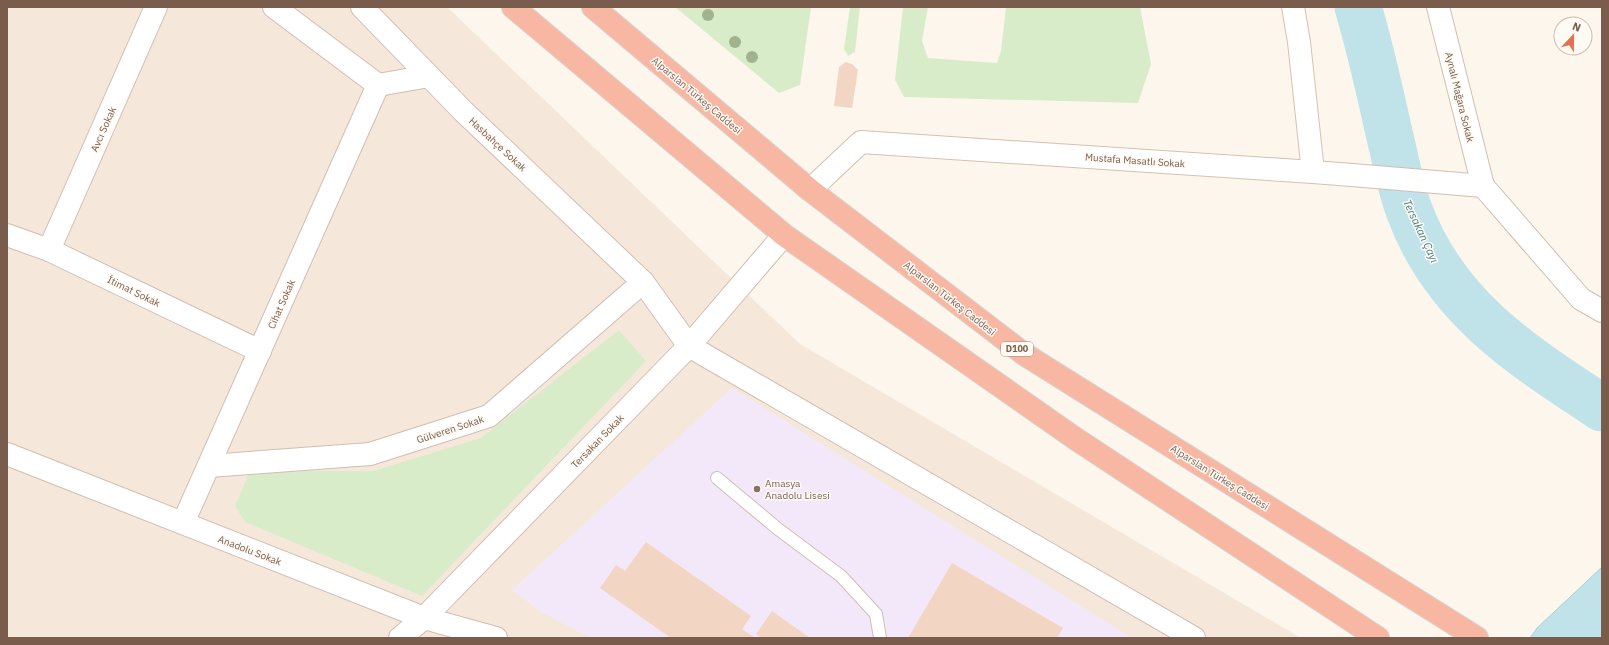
<svg xmlns="http://www.w3.org/2000/svg" width="1609" height="645" font-family="'IBM Plex Sans',sans-serif">
<style>
.residential{fill:#f5e8da}
.education{fill:#f3e8fa}
.green{fill:#d8ecc9}
.water{fill:#bfe3e8;stroke:#a5d3da}
.lines{fill:none;stroke-linecap:round;stroke-linejoin:round}
.river{stroke:#bfe3e8;stroke-width:47}
.building{fill:#f3d5c3}
.lane-casing{stroke:#d1beb0;stroke-width:14}
.street-casing{stroke:#d1beb0;stroke-width:24}
.secondary-casing{stroke:#d6c0b0;stroke-width:24}
.highway-casing{stroke:#dad1cd;stroke-width:24}
.lane{stroke:#fff;stroke-width:12}
.street{stroke:#fff;stroke-width:22}
.secondary{stroke:#fff;stroke-width:22}
.highway{stroke:#f7b7a3;stroke-width:22}
.tree{fill:#a0b28e}
.education-dot{fill:#8d6e63;stroke:#fffaf3;stroke-width:1.5}
.labels{text-anchor:middle;stroke-width:3;stroke-linejoin:round;paint-order:stroke}
.shield{fill:#fffaf3;stroke:#a28b7f;stroke-width:1}
.shield-label{font-size:9px;font-weight:bold;fill:#7a5c4d}
.street-label{font-size:10px;fill:#7a5c4d;stroke:#fffaf3}
.education-label{font-size:10px;fill:#785e54;stroke:#fffaf3;text-anchor:start}
.water-label{font-size:11px;font-style:italic;fill:#437c86;stroke:#fffaf3}
</style>
<rect width="100%" height="100%" fill="#fdf6ec"/>
<path class="residential" d="M7,7h440l353,337 501,294h-1294z"/>
<path class="education" d="M732,388l400,250h-541l-50,-26 -29,-22z"/>
<g class="green">
<path d="M675,7h136l-11,78 -21,8z"/>
<path d="M850,7h10l-5,45 -7,4 -4,-7z"/>
<path d="M903,7h25l-6,34 6,17 69,5 4,-12 5,-44h134l11,57 -13,39 -234,-6 -9,-17z"/>
<path d="M619,330l27,31 -224,235 -177,-74 -10,-16 15,-35h123l108,-33z"/>
</g>
<path class="water" d="M1602,567v71h-72l7,-10z"/>
<g class="lines">
<path class="river" d="M1358,7c13,43 22,86 32,130 6,24 10,49 19,73 35,96 112,145 193,198"/>
</g>
<g class="building">
<path d="M846,62l6,2 6,6 -6,38 -18,-2 5,-39z"/>
<path d="M646,542l105,74 -9,13 13,9h-84l-71,-50 16,-23 9,6z"/>
<path d="M952,563l111,65 -6,10h-149z"/>
<path d="M772,611l38,27h-49l-5,-4z"/>
</g>
<g class="lines">
<g class="lane-casing">
<path id="lane" d="M717,478l61,51 63,47 35,38 4,24"/>
</g>
<g class="street-casing">
<g id="street">
<path d="M274,7l104,78 51,-9 35,36 179,170 46,64 505,292"/>
<path d="M362,7l67,69"/>
<path d="M1438,7l45,179"/>
<path d="M1352,175l131,11 98,113 21,12"/>
<path d="M7,235l42,15 211,101"/>
<path d="M49,250l107,-243"/>
<path d="M7,454l417,164 72,20"/>
<path d="M209,466l161,-12 119,-38 154,-134"/>
<path d="M183,523l195,-438"/>
<path d="M400,638l24,-20 265,-272 95,-111"/>
</g>
</g>
<g class="secondary-casing">
<g id="secondary">
<path d="M1313,172l39,3"/>
<path d="M810,190l51,-48 452,30 -14,-130 -6,-35"/>
</g>
</g>
<g class="highway-casing">
<g id="highway">
<path d="M513,7l271,228 292,204 302,199"/>
<path d="M593,7l217,183 214,164 453,284"/>
</g>
</g>
<use href="#lane" class="lane"/>
<use href="#street" class="street"/>
<use href="#secondary" class="secondary"/>
<use href="#highway" class="highway"/>
</g>
<g class="tree">
<circle cx="708" cy="15" r="6"/>
<circle cx="735" cy="42" r="6"/>
<circle cx="752" cy="57" r="6"/>
</g>
<circle class="education-dot" cx="757" cy="489" r="4"/>
<g class="labels">
<rect class="shield" x="1001" y="342" width="32" height="14" rx="3"/>
<g class="shield-label">
<text x="1017" y="352">D100</text>
</g>
<g class="street-label">
<text transform="translate(697 95) rotate(40)" y="4">Alparslan Türkeş Caddesi</text>
<text transform="translate(1460 97) rotate(76)" y="4">Aynalı Mağara Sokak</text>
<text transform="translate(103 129) rotate(-66)" y="4">Avcı Sokak</text>
<text transform="translate(498 144) rotate(43)" y="4">Hasbahçe Sokak</text>
<text transform="translate(1135 160) rotate(4)" y="4">Mustafa Masatlı Sokak</text>
<text transform="translate(134 291) rotate(26)" y="4">İtimat Sokak</text>
<text transform="translate(950 298) rotate(38)" y="4">Alparslan Türkeş Caddesi</text>
<text transform="translate(281 304) rotate(-66)" y="4">Cihat Sokak</text>
<text transform="translate(450 429) rotate(-18)" y="4">Gülveren Sokak</text>
<text transform="translate(597 441) rotate(-46)" y="4">Tersakan Sokak</text>
<text transform="translate(1220 477) rotate(32)" y="4">Alparslan Türkeş Caddesi</text>
<text transform="translate(250 550) rotate(21)" y="4">Anadolu Sokak</text>
</g>
<g class="education-label">
<text x="765" y="487">Amasya<tspan x="765" dy="12">Anadolu Lisesi</tspan></text>
</g>
<g class="water-label">
<text transform="translate(1421 231) rotate(65)" y="4">Tersakan Çayı</text>
</g>
</g>
<rect width="1609" height="645" fill="none" stroke="#7a5c4d" stroke-width="16"/>
<g transform="translate(1573 36) rotate(22)"><circle r="19" fill="#fffaf3" stroke="#cabbb1"/>
<path d="M0-3L7 15L0 10L-7 15Z" fill="#e76f51"/>
<text y="-6" font-size="11" font-weight="bold" text-anchor="middle" fill="#7a5c4d">N</text>
</g>
</svg>
